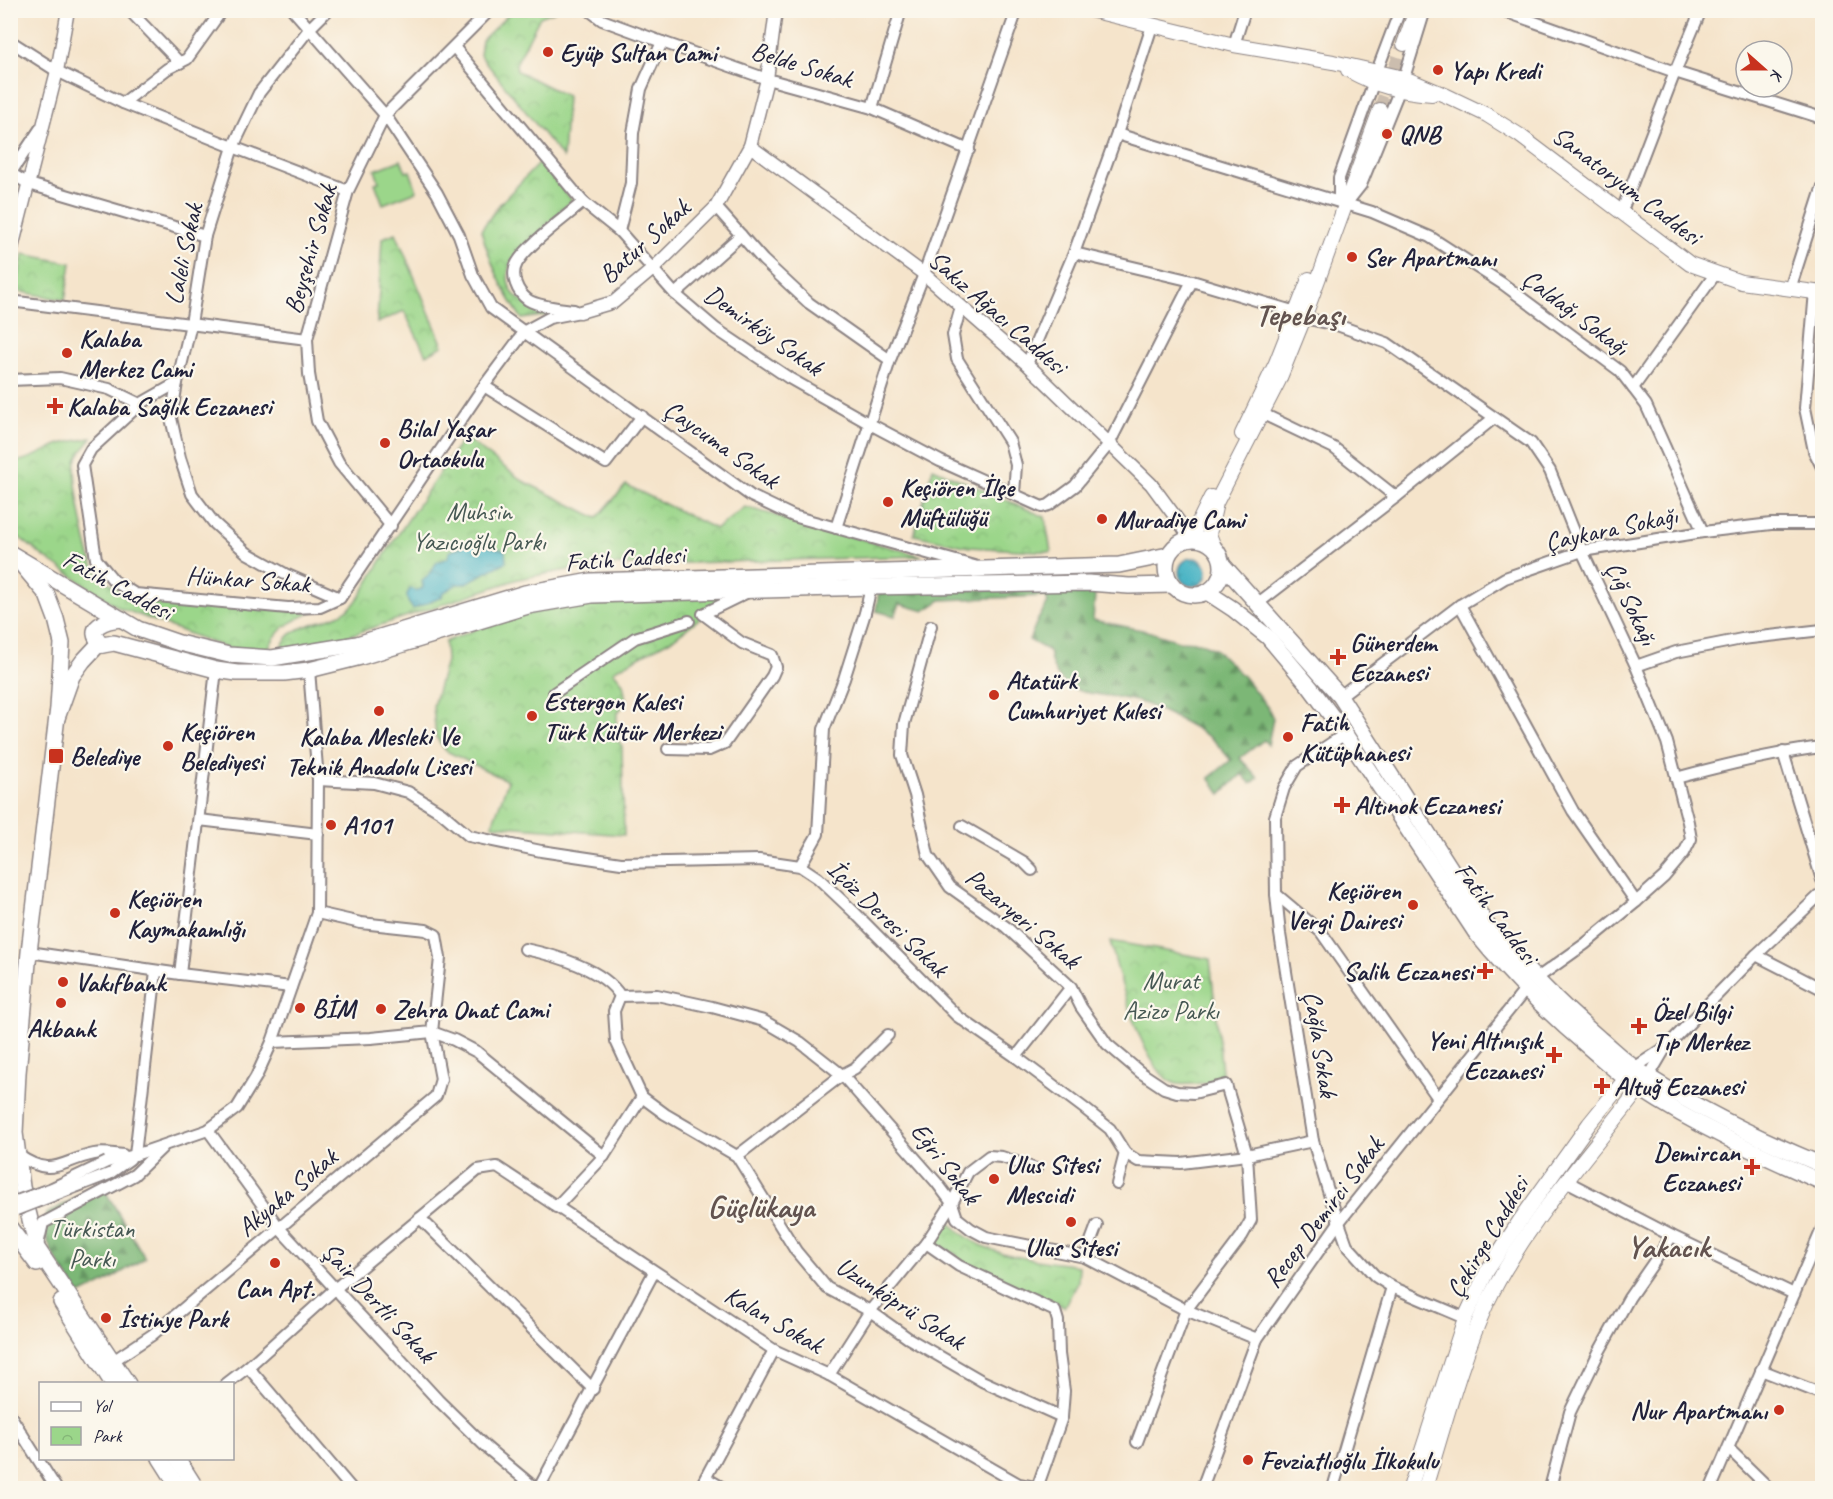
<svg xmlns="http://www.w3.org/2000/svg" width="1833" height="1499" font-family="Caveat,sans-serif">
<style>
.forest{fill:url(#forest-firs);stroke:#4f6c58;stroke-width:1.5}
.park{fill:url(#park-crowns);stroke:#5e7c62;stroke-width:1.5}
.garden{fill:#9bd68a;stroke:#5e7c62;stroke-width:1.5}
.water{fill:url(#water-ripples);stroke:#346a80;stroke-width:1.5}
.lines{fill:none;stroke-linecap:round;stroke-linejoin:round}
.secondary-tunnel{stroke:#cbbdae;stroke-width:14;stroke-dasharray:14 7;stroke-linecap:butt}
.minor-casing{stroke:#8c8383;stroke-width:14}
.tertiary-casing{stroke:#8c8383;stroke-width:15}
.secondary-casing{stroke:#8c8383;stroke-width:16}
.primary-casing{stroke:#8c8383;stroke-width:18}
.minor{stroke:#fff;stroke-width:10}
.tertiary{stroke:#fff;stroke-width:12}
.secondary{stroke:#fff;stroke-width:14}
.primary{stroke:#fff;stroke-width:15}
.minor-bridge-casing{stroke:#8c8383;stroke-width:14;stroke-linecap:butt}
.minor-bridge{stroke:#fff;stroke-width:10}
.poi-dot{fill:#c8321e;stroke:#fbf7ec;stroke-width:2}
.labels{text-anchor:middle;stroke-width:4.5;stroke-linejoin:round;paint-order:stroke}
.poi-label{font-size:26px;font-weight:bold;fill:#22223b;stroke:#fbf7ec;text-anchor:start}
.street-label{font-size:26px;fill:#22223b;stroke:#fbf7ec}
.park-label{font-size:26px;fill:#465853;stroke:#fbf7ec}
.district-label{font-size:32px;font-weight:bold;fill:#62534f;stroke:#fbf7ec}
</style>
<defs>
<pattern id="forest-firs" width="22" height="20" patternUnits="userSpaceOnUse" patternTransform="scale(1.5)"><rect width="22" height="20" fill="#7cb776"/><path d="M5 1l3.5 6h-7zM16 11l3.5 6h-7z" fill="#659462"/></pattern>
<pattern id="park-crowns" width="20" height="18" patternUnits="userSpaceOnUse" patternTransform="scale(1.5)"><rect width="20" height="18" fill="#9bd68a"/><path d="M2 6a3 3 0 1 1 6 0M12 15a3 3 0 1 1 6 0" fill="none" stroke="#85b778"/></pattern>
<pattern id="water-ripples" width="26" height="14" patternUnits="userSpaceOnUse" patternTransform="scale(1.5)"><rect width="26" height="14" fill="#47b3c4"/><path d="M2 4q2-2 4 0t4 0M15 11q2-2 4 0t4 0" fill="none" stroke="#3b91a0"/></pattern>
</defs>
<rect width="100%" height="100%" fill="#fbf7ec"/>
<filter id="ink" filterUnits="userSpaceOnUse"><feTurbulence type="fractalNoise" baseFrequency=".0167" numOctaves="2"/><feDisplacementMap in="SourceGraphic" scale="12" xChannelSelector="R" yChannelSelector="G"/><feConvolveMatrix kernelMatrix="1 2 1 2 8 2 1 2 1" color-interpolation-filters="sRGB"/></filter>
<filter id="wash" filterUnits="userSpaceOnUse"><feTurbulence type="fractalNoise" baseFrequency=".008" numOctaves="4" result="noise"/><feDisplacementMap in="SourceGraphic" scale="24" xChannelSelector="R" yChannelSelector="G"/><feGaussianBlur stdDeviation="1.35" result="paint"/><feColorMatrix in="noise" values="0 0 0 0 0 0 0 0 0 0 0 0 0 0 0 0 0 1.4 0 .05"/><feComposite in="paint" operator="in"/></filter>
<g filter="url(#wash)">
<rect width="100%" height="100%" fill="#f5e4cb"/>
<g class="forest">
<path d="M1091,589l4,6 -2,25 54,11 32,10 20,1 16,7 29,28 24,31 5,10 -5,27 -4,-5 -24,18 18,20 -7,6 -9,-10 -21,20 -12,-16 22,-18c-7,-7 -14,-18 -22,-23 -19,-13 -44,-25 -66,-34 -38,-14 -87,2 -94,-52l-20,-11 9,-21 10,-16 -2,-7 -105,4 -17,11 -24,-7 -5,12 -19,-5 3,-21z"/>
<path d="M101,1184l44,74 -41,25 -24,12 -28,-42 -7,-20 1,-19z"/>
</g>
<g class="park">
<path d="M512,11h43l-15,6 -24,47 1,7 50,25 -4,62 -83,-103 2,-15z"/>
<path d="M539,163l33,37 -61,61c-13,38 18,45 47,51l-15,4 -21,3c-20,-30 -31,-54 -41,-89l18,-25z"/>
<path d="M396,233l47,113 -17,9 -22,-44 -27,12 5,-85z"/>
<path d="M23,254l48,9 -6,37 -49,-9z"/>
<path d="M464,437l59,44 74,37 29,-33 90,44 29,-22 177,49 -333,10 -71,13 -176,59 -61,12c7,-30 50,-24 71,-44 9,-8 24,-38 32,-50 26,-40 53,-79 80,-119z"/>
<path d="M92,438c-4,6 -13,15 -16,23 -4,15 11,99 21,111 8,10 23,18 33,26l182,14c-23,11 -35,15 -45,40l-40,-4 -107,-40 -76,-51 -33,-26 -1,-68c19,-3 29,-9 45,-17 11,-5 26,-6 37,-8z"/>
<path d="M933,468l112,49 6,35 -82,-5 -55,-12z"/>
<path d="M730,595l-56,43 -61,33 10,12 3,18 -9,13 -1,24 6,8 2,89 -132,-10 16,-44 -62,-30 -10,-14 -3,-31 13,-45 -1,-19 51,-21 97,-22z"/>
<path d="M1110,941l100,18 13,122c-11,1 -36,5 -46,3 -34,-8 -59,-112 -67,-143z"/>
<path d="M946,1218c32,40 87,41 133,48l-1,16 -14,25 -22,-9 -3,-4 -7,-1 -76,-34 1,-4 -26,-14z"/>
</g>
<path class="garden" d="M401,160l5,12 4,-1 7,20 -34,13 -8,-21 4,-1 -4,-12z"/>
<g class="water">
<path d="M470,543l35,7 1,12 -42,22h-7l-14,9 -1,4 -29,12 -5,-7 -1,-8 4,-6 5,3 7,-3 -1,-7 5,-4 10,-15 11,-4 1,-6z"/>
<circle cx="1193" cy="572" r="14"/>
</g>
</g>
<g filter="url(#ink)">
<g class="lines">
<path class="secondary-tunnel" d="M1380,110l24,-66"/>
<g class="minor-casing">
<g id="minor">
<path d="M129,10l51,53"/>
<path d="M293,10l92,105 52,78 22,42 14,40 18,33 260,188 42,20 181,50"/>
<path d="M328,10l-18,18 -51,65 -26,54 -28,89 -14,88 -14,59 -6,35 9,40 12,36 22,29 33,30 38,21 55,24"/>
<path d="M589,10l13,10 60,22 105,37 105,29 97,42"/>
<path d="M1501,10l174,62 147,46"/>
<path d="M10,41l47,30 66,32 110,44 115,44"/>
<path d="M1234,45l11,-35"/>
<path d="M454,47l129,155 36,29 56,63 41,35 73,49 81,46 70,37 102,46 7,-2 26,-19 34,-42 83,-163"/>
<path d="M1377,71l23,-61"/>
<path d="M1404,78l21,-68"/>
<path d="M1399,91l-38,94 -15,19 26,8 58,25 73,47 117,87 26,34 57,127"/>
<path d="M123,103l44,-34 20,-10 35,-49"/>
<path d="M872,108l29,-98"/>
<path d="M1117,134l222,68v-24l34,-94"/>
<path d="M10,173l19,11 176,52"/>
<path d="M10,174l30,-45"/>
<path d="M716,207l47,53 46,43 81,57"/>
<path d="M1621,213l54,-141 26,-62"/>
<path d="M619,231l12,-48 2,-50 8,-44 21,-47"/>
<path d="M1074,253l118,28 104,31"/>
<path d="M1790,289l32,-100"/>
<path d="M1815,291l-10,117 9,43 8,16"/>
<path d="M675,294l66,-59"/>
<path d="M10,301l297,38"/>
<path d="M961,307l-8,28 4,24 53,83 6,23 -2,29"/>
<path d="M574,310c-14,-2 -34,-3 -46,-10 -11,-8 -18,-24 -11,-37 12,-20 48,-45 66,-61"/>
<path d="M1304,318l33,7 50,18 144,100 19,28 32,80 54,115 31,76 21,80 3,17 -7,14 -20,24 -28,25 -51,42 -49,35"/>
<path d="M1027,364l47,-111 43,-119 35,-108"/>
<path d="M10,380l50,-2 49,11 31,15"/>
<path d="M177,383l-37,21 -49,45 -9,16 14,94 18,22 21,13 153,14 32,-1 20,-9 144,-212 41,-55 24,-13 31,-6"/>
<path d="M484,386l122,77 36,-47"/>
<path d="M1633,388l83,-115"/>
<path d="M1263,414l71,34 62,49"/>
<path d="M391,526l-52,-63 -22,-42 -8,-47 -2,-35 41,-148 37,-76 105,-105"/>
<path d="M836,528l54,-168 34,-86 93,-264"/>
<path d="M1257,604l139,-107 98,-79"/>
<path d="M1460,605l113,206 63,91"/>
<path d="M931,626l-27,98 -2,31 13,40 13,60 22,32 56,40 65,60 10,20 26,37 33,28 24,16 13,4 17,1 32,-8 21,70 4,65 -9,16 -56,74 -49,132"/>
<path d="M1636,666l40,-14 66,-13 80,-9"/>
<path d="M554,693l81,-55 54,-17"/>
<path d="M1340,696l120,-91 45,-27 77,-27 121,-19 68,-8h51"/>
<path d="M1345,734l-48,32 -13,22 -9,29 1,77 4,40 33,207 17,56 17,48 28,31 17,11 73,31"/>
<path d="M668,749l41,1 16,-7 47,-67 4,-9 -4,-12 -30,-12 -39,-29 45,-22"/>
<path d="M1783,752l39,128"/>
<path d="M1676,778c48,-13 96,-25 146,-31"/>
<path d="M318,780l56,3 34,9 34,21 27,23 72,15 80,12 138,-3 41,6 18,12 37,35 102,103 59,41 69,52 25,20 15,24 13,8 43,2 66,-8 66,-14"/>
<path d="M199,820l119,14"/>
<path d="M962,826l62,36 8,8"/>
<path d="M800,866l18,-32 6,-105 20,-50 21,-66 6,-26"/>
<path d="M1276,894l45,38 117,166"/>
<path d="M525,949c29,6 79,20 95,47l-6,15 2,30 26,56 23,17 72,42 59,95 31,37 43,23 38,27 74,43 80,36"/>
<path d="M29,952l151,22 111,13"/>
<path d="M1756,955l66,34"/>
<path d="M180,974l36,-304"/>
<path d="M620,996l37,-1 55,12 52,14 36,21 42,33 95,108 15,20 5,15 14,11 15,8 99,20 101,53 71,29"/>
<path d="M272,1042l99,-4 61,-6 22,8 23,12 127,104"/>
<path d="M1016,1057l55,-70"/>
<path d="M1634,1068l29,-19"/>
<path d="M1649,1076l17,-29 90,-92 66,-62"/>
<path d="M208,1130l72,99 158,171 49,48 48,40"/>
<path d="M18,1155c35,24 42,6 76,-1 9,-2 20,0 29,1"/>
<path d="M135,1155l21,-184"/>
<path d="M737,1156l105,-81 13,-7 33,-33"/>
<path d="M107,1162l28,-7 73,-25 29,-22 19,-31 16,-35 45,-129 1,-133 -9,-110"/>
<path d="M109,1174l21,-15"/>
<path d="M1566,1181l106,55 122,58"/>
<path d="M1117,1184l8,-31"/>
<path d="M556,1207l48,-51 38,-59"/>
<path d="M420,1218l173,171"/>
<path d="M926,1243l33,23 96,45 3,10 1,33 5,37 -2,26 -25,71"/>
<path d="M38,1245l5,-22 91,-48 28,-27"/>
<path d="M1085,1257l12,-32"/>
<path d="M113,1361l39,-26 284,-239 5,-17 -9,-47 8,-74 -4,-23 -10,-5 -65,-7 -44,-10"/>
<path d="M248,1367l103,121"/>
<path d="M1761,1370l61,24"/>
<path d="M829,1375l41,-64 56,-68 26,-40 16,-31 21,-16 13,1 34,12"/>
<path d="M226,1384l22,-17 88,-79 142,-118 19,-3 277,183 55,25 190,109 21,4"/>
<path d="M10,1415l46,73"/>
<path d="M1729,1449l40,39"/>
<path d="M706,1478l17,10"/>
<path d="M539,1488l115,-216"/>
<path d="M700,1488l74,-138"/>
<path d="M1202,1488l55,-149 82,-117 187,-233"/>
<path d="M1333,1488l59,-201"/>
<path d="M1550,1488l20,-76 29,-60 30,-54 43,-62"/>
<path d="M1711,1488l111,-259"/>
</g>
</g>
<g class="tertiary-casing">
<g id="tertiary">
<path d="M750,146l174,128 103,90 124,120 40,54"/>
<path d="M10,256l47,-185 11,-61"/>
<path d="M580,312l34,-10 39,-33 63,-62 34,-61 17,-67 9,-69"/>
</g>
</g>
<g class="secondary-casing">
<g id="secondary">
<path d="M1090,10l144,35 99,17 71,16 43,18 40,19 32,20 171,129 51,18 81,11"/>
<path d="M1404,44l12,-34"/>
<path d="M1348,70c31,17 49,21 84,24"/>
<path d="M1242,434l34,-71 33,-84"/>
<path d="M1191,538l20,-41"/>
<path d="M1214,547l-5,-13 7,-31 63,-123 25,-62 76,-208"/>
<path d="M1410,1488l55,-170 22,-47 34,-52 68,-95 43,-53"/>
<path d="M1425,1488c19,-61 35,-126 62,-185 40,-83 104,-149 158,-222"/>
</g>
</g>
<g class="primary-casing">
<g id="primary">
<circle cx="1194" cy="567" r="28"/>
<path d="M10,553l128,76 41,14 50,12 43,3 85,-14 168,-51 66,-12 528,-16 49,-10"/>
<path d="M22,565l25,30 9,24 6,24 -4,65 -29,244 -11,121 -3,60 7,54 15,61 91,136"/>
<path d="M1223,565l117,131 147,229c34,41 73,79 113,114 11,9 23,21 35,29 59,40 122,70 187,97"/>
<path d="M1207,592l26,17 35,28 42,50 35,47 131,199c35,43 74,82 116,117 15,13 30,27 47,38 57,38 120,66 183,94"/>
<path d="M102,645c-19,-18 4,-25 20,-26"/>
<path d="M57,718l15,-42 11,-15 14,-15 17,-3 102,27 21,3h47l25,-3 52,-13 167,-51 64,-11 279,-8 217,-4 41,3 43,-1"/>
<path d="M10,1228l27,36"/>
<path d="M61,1302l52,82"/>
<path d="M160,1458l19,30"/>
<path d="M177,1458l19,30"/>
</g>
</g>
<use href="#minor" class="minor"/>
<use href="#tertiary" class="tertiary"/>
<use href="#secondary" class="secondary"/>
<use href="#primary" class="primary"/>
<g class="minor-bridge-casing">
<g id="minor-bridge">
<path d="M14,1202l38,-14 55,-26"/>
<path d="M16,1210l93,-36"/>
</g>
</g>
<use href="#minor-bridge" class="minor-bridge"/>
</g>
</g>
<g class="poi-dot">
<circle cx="548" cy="52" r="6"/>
<circle cx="1438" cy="70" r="6"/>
<circle cx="1387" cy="134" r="6"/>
<circle cx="1352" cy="257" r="6"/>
<circle cx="67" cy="353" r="6"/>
<path d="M52 397h6v6h6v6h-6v6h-6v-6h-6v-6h6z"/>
<circle cx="385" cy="443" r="6"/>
<circle cx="888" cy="502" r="6"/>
<circle cx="1102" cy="519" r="6"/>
<path d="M1335 648h6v6h6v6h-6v6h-6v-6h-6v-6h6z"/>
<circle cx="994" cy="695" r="6"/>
<circle cx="379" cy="711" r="6"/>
<circle cx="532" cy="716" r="6"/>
<circle cx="1288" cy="737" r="6"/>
<circle cx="168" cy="746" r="6"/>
<rect x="48" y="748" width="16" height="16" rx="3"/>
<path d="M1339 796h6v6h6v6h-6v6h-6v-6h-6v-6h6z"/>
<circle cx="331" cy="825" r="6"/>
<circle cx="1413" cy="905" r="6"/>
<circle cx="115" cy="913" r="6"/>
<path d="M1482 962h6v6h6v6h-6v6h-6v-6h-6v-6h6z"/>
<circle cx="63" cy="982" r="6"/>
<circle cx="61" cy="1003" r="6"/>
<circle cx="300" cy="1008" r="6"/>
<circle cx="381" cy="1009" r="6"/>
<path d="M1636 1017h6v6h6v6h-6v6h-6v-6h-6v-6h6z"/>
<path d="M1551 1046h6v6h6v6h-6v6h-6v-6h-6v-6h6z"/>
<path d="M1599 1077h6v6h6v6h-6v6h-6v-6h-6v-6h6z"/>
<path d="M1749 1158h6v6h6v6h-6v6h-6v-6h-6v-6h6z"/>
<circle cx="994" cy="1179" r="6"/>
<circle cx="1071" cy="1222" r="6"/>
<circle cx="275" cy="1263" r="6"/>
<circle cx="106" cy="1318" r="6"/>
<circle cx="1779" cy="1410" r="6"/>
<circle cx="1248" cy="1460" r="6"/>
</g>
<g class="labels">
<g class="poi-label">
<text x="560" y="61">Eyüp Sultan Cami</text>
<text x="1450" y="79">Yapı Kredi</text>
<text x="1399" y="143">QNB</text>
<text x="1364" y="266">Ser Apartmanı</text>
<text x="79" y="347">Kalaba<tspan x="79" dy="30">Merkez Cami</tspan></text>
<text x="67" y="415">Kalaba Sağlık Eczanesi</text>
<text x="397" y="437">Bilal Yaşar<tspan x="397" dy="30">Ortaokulu</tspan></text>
<text x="900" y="496">Keçiören İlçe<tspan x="900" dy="30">Müftülüğü</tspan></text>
<text x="1114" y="528">Muradiye Cami</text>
<text x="1350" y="651">Günerdem<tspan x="1350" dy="30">Eczanesi</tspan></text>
<text x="1006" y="689">Atatürk<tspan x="1006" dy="30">Cumhuriyet Kulesi</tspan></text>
<text x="544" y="710">Estergon Kalesi<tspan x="544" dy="30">Türk Kültür Merkezi</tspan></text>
<text x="1300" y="731">Fatih<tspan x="1300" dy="30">Kütüphanesi</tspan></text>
<text x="180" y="740">Keçiören<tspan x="180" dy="30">Belediyesi</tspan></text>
<text x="379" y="745" text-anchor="middle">Kalaba Mesleki Ve<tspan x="379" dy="30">Teknik Anadolu Lisesi</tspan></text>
<text x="70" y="765">Belediye</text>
<text x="1354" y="814">Altınok Eczanesi</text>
<text x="343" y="834">A101</text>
<text x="1401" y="899" text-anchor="end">Keçiören<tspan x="1401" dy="30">Vergi Dairesi</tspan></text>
<text x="127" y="907">Keçiören<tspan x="127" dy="30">Kaymakamlığı</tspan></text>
<text x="1473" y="980" text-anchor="end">Salih Eczanesi</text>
<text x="75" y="991">Vakıfbank</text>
<text x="312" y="1017">BİM</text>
<text x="393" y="1018">Zehra Onat Cami</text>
<text x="1652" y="1020">Özel Bilgi<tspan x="1652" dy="30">Tıp Merkez</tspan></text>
<text x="61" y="1037" text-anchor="middle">Akbank</text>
<text x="1542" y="1049" text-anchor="end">Yeni Altınışık<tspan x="1542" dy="30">Eczanesi</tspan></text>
<text x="1614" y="1095">Altuğ Eczanesi</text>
<text x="1740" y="1161" text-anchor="end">Demircan<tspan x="1740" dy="30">Eczanesi</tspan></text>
<text x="1006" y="1173">Ulus Sitesi<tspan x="1006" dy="30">Mescidi</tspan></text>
<text x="1071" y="1256" text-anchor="middle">Ulus Sitesi</text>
<text x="275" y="1297" text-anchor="middle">Can Apt.</text>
<text x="118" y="1327">İstinye Park</text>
<text x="1767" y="1419" text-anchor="end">Nur Apartmanı</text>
<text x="1260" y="1469">Fevziatlıoğlu İlkokulu</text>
</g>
<g class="street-label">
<text transform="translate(802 64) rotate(17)" y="9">Belde Sokak</text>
<text transform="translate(1627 185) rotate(37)" y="9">Sanatoryum Caddesi</text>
<text transform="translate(644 241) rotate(-42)" y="9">Batur Sokak</text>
<text transform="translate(310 249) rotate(-74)" y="9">Beyşehir Sokak</text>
<text transform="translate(183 254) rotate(-78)" y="9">Laleli Sokak</text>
<text transform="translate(998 312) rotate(41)" y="9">Sakız Ağacı Caddesi</text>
<text transform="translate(1576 312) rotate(37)" y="9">Çaldağı Sokağı</text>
<text transform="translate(764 330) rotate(35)" y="9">Demirköy Sokak</text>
<text transform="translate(722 444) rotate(35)" y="9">Çaycuma Sokak</text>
<text transform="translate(1611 528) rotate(-12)" y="9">Çaykara Sokağı</text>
<text transform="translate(625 558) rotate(-4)" y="9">Fatih Caddesi</text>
<text transform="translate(248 579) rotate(4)" y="9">Hünkar Sokak</text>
<text transform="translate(118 585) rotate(28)" y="9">Fatih Caddesi</text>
<text transform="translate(1632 603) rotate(65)" y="9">Çığ Sokağı</text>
<text transform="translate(1497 913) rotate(53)" y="9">Fatih Caddesi</text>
<text transform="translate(888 918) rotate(44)" y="9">İçöz Deresi Sokak</text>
<text transform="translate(1023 918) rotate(40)" y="9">Pazaryeri Sokak</text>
<text transform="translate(1321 1044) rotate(81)" y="9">Çağla Sokak</text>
<text transform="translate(946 1163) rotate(52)" y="9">Eğri Sokak</text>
<text transform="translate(287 1192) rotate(-40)" y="9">Akyaka Sokak</text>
<text transform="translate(1323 1212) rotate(-53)" y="9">Recep Demirci Sokak</text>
<text transform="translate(1487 1237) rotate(-59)" y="9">Çekirge Caddesi</text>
<text transform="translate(379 1302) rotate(47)" y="9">Şair Dertli Sokak</text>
<text transform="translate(901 1303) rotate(33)" y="9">Uzunköprü Sokak</text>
<text transform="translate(774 1319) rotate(30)" y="9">Kalan Sokak</text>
</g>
<g class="park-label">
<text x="479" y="520">Muhsin<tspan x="479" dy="30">Yazıcıoğlu Parkı</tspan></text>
<text x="1171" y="989">Murat<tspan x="1171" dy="30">Azizo Parkı</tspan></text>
<text x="92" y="1237">Türkistan<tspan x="92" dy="30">Parkı</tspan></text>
</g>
<g class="district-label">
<text x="1300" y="325">Tepebaşı</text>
<text x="761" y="1217">Güçlükaya</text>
<text x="1668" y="1257">Yakacık</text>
</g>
</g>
<rect width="1833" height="1499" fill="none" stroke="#fbf7ec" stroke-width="36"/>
<rect x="39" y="1382" width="195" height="78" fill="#fbf7ec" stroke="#a4a2a5" stroke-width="1.5"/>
<rect x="51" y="1402" width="30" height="9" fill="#ffffff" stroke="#a4a2a5" stroke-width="1.5"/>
<text x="93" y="1412" font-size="18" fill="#22223b">Yol</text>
<rect x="51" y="1427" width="30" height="18" fill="url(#park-crowns)" stroke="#a4a2a5" stroke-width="1.5"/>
<text x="93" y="1442" font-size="18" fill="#22223b">Park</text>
<g transform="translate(1764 69) rotate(111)"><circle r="28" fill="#fbf7ec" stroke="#a4a2a5" stroke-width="1.5"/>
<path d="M0-4.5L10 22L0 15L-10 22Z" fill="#c8321e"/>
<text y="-9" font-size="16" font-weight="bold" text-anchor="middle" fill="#22223b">K</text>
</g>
</svg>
